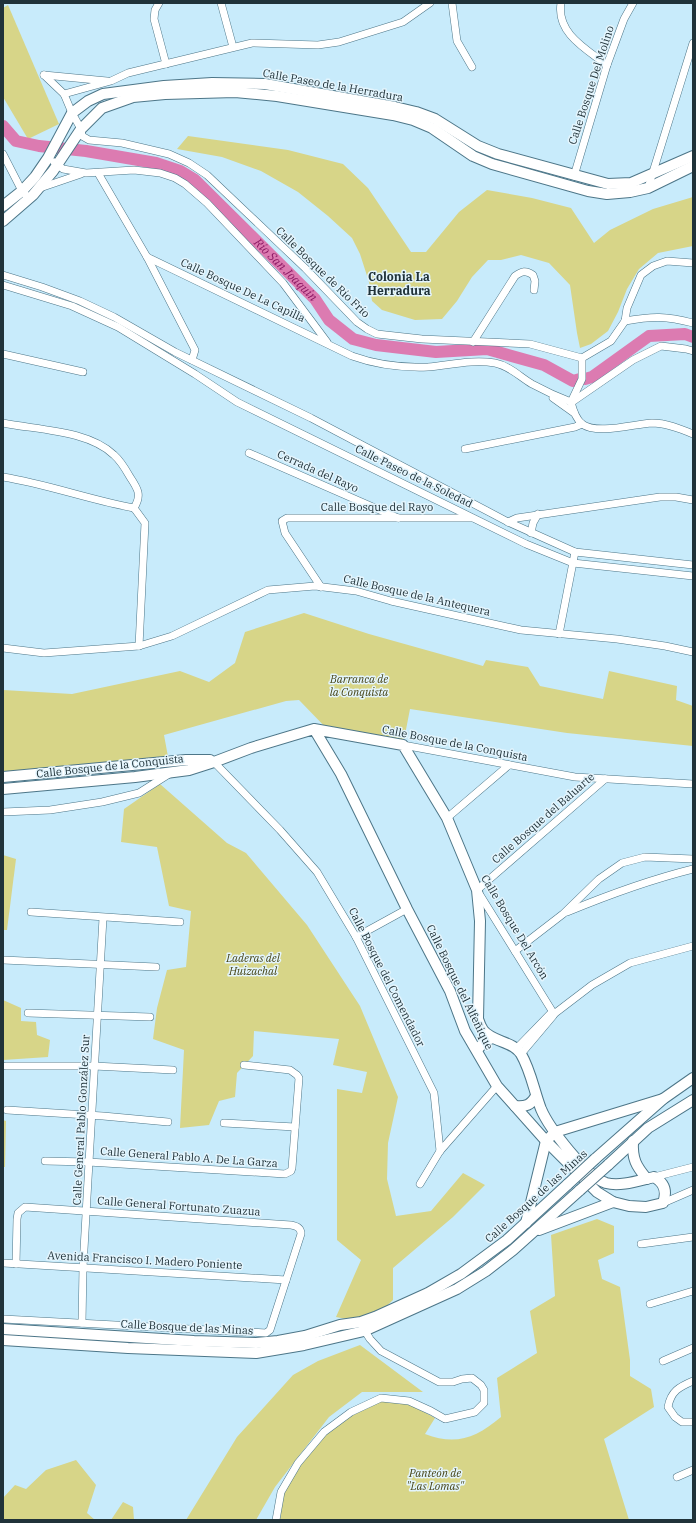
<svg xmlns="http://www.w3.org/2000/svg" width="696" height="1523" font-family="'IBM Plex Serif',serif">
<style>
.green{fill:#d7d588}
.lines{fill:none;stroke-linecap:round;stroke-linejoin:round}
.river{stroke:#dc7bb1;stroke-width:12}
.street-casing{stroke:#4d7688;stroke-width:8}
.secondary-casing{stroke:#4d7688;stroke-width:12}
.street{stroke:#fff;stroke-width:7}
.secondary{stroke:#fff;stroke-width:10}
.secondary-bridge-casing{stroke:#4d7688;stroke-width:12;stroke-linecap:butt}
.secondary-bridge{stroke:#fff;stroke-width:10}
.labels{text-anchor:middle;stroke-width:3;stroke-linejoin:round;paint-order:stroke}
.street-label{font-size:11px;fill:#203239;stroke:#e4f5fd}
.park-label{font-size:11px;font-style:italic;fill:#454314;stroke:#e4f5fd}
.water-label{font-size:12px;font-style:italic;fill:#8c1863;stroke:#e4f5fd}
.neighbourhood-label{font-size:12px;font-weight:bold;fill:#203239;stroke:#e4f5fd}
</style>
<rect width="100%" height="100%" fill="#c8ebfb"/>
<g class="green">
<path d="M8,5l51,119 -31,15 -25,-42v-89z"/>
<path d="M188,136l100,14 55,14 25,24 43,64h15l33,-40 28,-22 45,8 39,10 23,35 16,-13 43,-21 40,-12v49l-35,7 -19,16 -12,20 -9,23 -10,19 -17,13 -11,4 -3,-15 -7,-48 -21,-22 -28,-8 -20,5h-13l-16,17 -15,24 -15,18 -27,1 -33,-10 -10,-9 -3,-19 -9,-28 -8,-16 -24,-22 -30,-24 -37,-21 -39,-14 -45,-8z"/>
<path d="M304,613l65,21 114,32 3,-6 42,7 12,19 63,13 6,-28 68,15 -1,14 17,6v40l-126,-13 -157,-24 -7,36 -73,-13 -31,-32 -13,1 -122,34 5,27 -166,15v-87l69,4 108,-23 29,11 26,-19 10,-31z"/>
<path d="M160,784l67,59 19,10 61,72 53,81 38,91 -10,46 -1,36 9,37 35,-5 32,-38 22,12 -32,32 -60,51v32l-18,17 -14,5 -25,-5 25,-57 -24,-20v-151l25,4 5,-21 -34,-7 6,-26 -85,-8 -1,25 -16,17 -2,24 -16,4 -10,24 -29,3 4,-78 -31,-11 4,-31 10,-38 19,-3 5,-56 -22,-5 -12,-59 -36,-5 3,-33z"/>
<path d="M3,855l13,4 -9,71h-4z"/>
<path d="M3,1000l18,8v13l15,1 1,13 13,5 -2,17 -45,3z"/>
<path d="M3,1120l3,1 -1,46h-2z"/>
<path d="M597,1219l17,7v27l-16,7 4,19 18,8 10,73v16l21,13 3,18 -50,32 25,81h-349l3,-27 19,-30 24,-29 27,-19 29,-14 28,3 25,14 -10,16c31,12 51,4 76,-17l-4,-39 40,-25 -7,-42 25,-15 -4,-61z"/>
<path d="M360,1345l63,47h-61l-33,25 -54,70 -19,33h-70l51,-83 56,-62 25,-14z"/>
<path d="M76,1460l20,25 -9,28 8,7h-92v-22l12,-13 11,4 20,-19z"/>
<path d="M123,1502l10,5 1,13h-23z"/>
</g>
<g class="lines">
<g class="river">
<path id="s1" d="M3,126l13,15 23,5 47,5 70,12 24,8 15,9 120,119 14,21 24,19 23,6 60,7 51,-3 57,16 29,16 7,-2"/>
<path d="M585,379l7,-2 57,-41 36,-2 8,3"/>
</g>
<g class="street-casing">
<g id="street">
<path d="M159,3l-4,7 -1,9 12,45"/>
<path d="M221,3l12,44"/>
<path d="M452,3l5,38 15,26"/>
<path d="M561,3c-5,30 25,46 46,62"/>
<path d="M44,75l20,19 8,19 9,16 1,7 7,4 33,3 47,11 20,9 18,12 98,93 52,54 10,7 10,5 45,5 108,5 52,14"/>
<path d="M44,75l63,6"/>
<path d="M64,94l47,-13 17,-8 124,-30 66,2 21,-3 64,-20 27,-19"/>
<path d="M3,154l19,37 3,3"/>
<path d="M54,162l9,7 23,4 48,-3 26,3 15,5 10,6 22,19 76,80 44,59"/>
<path d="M98,173l49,84 48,93 -3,10"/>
<path d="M574,176l33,-111 17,-46 9,-16"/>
<path d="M40,188l41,-14"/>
<path d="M648,188l45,-145"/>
<path d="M147,257l205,99c25,9 49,12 76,11 22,-2 45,-8 67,-4 15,3 25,14 37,21 13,7 26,13 39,18"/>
<path d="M3,275l39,12 38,14 34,16 61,35 136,66 197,104 67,30 118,13"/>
<path d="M3,285l69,21 46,21 77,47 42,28 289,142 47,19 120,13"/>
<path d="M625,321c28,-5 41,-5 68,2"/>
<path d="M473,342l42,-66c7,-5 11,-6 18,-1l2,6 -1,9"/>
<path d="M3,354l80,18"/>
<path d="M553,398l21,15"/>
<path d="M571,402l11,-23v-21l29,-17 14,-20 2,-13 14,-33 12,-9 14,-5 26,2"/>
<path d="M571,402c2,8 5,17 11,22 15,11 52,0 70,-1 14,0 27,5 41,11"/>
<path d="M572,402l61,-42 28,-14 25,3 7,2"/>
<path d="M3,423c34,7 85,7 111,32 7,6 12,15 16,22 8,12 12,18 4,31"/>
<path d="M465,449l110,-22 7,-3"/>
<path d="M249,453l149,65"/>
<path d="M3,477c44,7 87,23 131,31"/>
<path d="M134,508l11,15 -6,123"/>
<path d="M508,522l9,-4 143,-21h16l17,3"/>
<path d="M531,533l2,-10 5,-9"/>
<path d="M321,587l-36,-54 -3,-12 5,-3h184"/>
<path d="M559,634l16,-82"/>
<path d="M3,648l41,5 95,-7 33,-10 96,-46 47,-4 41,5 35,10 130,29 96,9 48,7 28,6"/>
<path d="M403,745l172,32 118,7"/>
<path d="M212,760l68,70 37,42 39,65 78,156 6,58"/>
<path d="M3,812l47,-2 52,-8 37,-9 30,-19"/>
<path d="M447,818l62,-53"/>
<path d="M31,912l149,10"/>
<path d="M567,912c41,-17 82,-32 126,-43"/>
<path d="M356,937l51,-28"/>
<path d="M515,951l48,-37 36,-35 23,-16 23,-6 48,2"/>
<path d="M3,960l153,7"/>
<path d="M28,1013l122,4"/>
<path d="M554,1014l-77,-124 128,-111"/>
<path d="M516,1049l34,-35h4l38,-29 38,-22 63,-17"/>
<path d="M521,1054l32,-38"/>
<path d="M6,1066h88l79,4"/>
<path d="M7,1110l96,6 65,6"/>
<path d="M224,1123l71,4"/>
<path d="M45,1161l43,1 197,12 6,-3 1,-3 7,-90 -2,-3 -7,-5 -46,-5"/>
<path d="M654,1177l39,-10"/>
<path d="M420,1184l20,-33 57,-65"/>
<path d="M663,1203l30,-13"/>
<path d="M641,1244l52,-7"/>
<path d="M3,1263l283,17"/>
<path d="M650,1304l43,-13"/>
<path d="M3,1319l263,14 4,-3 31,-96c0,-6 -4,-8 -10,-9l-266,-18 -7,6 -1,6 -1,45"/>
<path d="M82,1323l1,-56 20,-349"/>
<path d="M663,1361l30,-13"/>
<path d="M693,1381c-14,6 -22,10 -25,26l7,10 7,5h11"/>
<path d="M677,1477l16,-7"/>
<path d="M276,1520l5,-28 17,-29 26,-31 27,-20 30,-14 28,3 22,10 14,8 30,-7 9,-9v-13l-3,-5 -9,-7 -10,1 -9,3h-14l-58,-31 -11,-12 -7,-11"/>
</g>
</g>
<g class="secondary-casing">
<g id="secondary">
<path d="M3,206l19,-15 13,-14 13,-19 24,-45 16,-12 15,-7 61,-8 48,-3 53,1 130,23 21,5 19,7 43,27 20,8 110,30 23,-1 62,-27"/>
<path d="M3,221l30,-26 20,-24 28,-42 21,-21 31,-11 32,-3 70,-2 42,4 116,19 20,5 19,8 41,28 19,8 96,27 19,3 23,-2 18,-4 45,-22"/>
<path d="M3,777l183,-17h24"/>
<path d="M3,789l132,-12 54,-7 25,-8 37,-14 63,-19 89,16 44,73 30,72 3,31 -2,98c1,3 3,8 5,11 9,12 30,11 38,24 10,17 13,37 20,55 8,19 45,67 65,74 15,4 34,-3 48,-6 11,6 13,15 9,26l-17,4 -17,-1 -16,-4 -16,-10 -51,-51 -49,-55 -32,-55 -15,-40 -43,-82 -66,-135 -27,-45"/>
<path d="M477,1050l7,-8 8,-4"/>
<path d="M515,1106c11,1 16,-1 21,-10"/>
<path d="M633,1141c-1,18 3,25 14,38"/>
<path d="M595,1159l68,-60 30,-21"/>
<path d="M608,1165l40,-37 45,-28"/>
<path d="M526,1223l20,-82 9,-9 108,-33"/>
<path d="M539,1230l74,-28"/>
<path d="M3,1329l191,12 62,2 22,-2 27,-5 35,-11 21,-3 14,-5 53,-24 33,-19 46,-34 61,-56"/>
<path d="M3,1340l125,8 128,5 48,-8 60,-14 93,-42 29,-18 27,-21 67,-60"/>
</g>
</g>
<use href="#street" class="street"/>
<use href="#secondary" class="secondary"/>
<g class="secondary-bridge-casing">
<g id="secondary-bridge">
<path d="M568,1184l27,-25"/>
<path d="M580,1190l28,-25"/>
</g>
</g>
<use href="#secondary-bridge" class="secondary-bridge"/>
</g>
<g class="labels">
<g class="street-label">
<text transform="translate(333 85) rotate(10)" y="4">Calle Paseo de la Herradura</text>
<text transform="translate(591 85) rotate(-72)" y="4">Calle Bosque Del Molino</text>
<text transform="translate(323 272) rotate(44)" y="4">Calle Bosque de Río Frío</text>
<text transform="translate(243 290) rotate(25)" y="4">Calle Bosque De La Capilla</text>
<text transform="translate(318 471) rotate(24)" y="4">Cerrada del Rayo</text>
<text transform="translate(414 476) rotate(26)" y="4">Calle Paseo de la Soledad</text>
<text x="377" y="511">Calle Bosque del Rayo</text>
<text transform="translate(417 595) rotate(13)" y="4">Calle Bosque de la Antequera</text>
<text transform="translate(455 743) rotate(11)" y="4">Calle Bosque de la Conquista</text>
<text transform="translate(110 766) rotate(-6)" y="4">Calle Bosque de la Conquista</text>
<text transform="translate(543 818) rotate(-41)" y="4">Calle Bosque del Baluarte</text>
<text transform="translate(515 927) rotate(59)" y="4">Calle Bosque Del Arcón</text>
<text transform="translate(387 977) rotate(63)" y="4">Calle Bosque del Comendador</text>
<text transform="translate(460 987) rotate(64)" y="4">Calle Bosque del Alfeñique</text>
<text transform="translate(81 1120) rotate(-87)" y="4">Calle General Pablo González Sur</text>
<text transform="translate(189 1157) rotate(4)" y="4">Calle General Pablo A. De La Garza</text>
<text transform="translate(536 1196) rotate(-42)" y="4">Calle Bosque de las Minas</text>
<text transform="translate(179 1206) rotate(4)" y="4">Calle General Fortunato Zuazua</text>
<text transform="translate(145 1260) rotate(3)" y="4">Avenida Francisco I. Madero Poniente</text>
<text transform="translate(187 1327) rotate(3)" y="4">Calle Bosque de las Minas</text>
</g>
<g class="park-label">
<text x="359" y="683">Barranca de<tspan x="359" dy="13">la Conquista</tspan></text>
<text x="253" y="962">Laderas del<tspan x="253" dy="13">Huizachal</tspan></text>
<text x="435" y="1477">Panteón de<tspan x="435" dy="13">"Las Lomas"</tspan></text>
</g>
<g class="water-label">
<text dy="4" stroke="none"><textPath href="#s1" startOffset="332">Río San Joaquín</textPath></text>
</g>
<g class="neighbourhood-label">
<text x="399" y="281">Colonia La<tspan x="399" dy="14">Herradura</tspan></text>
</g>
</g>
<rect width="696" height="1523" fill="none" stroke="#203239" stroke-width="8"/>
</svg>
